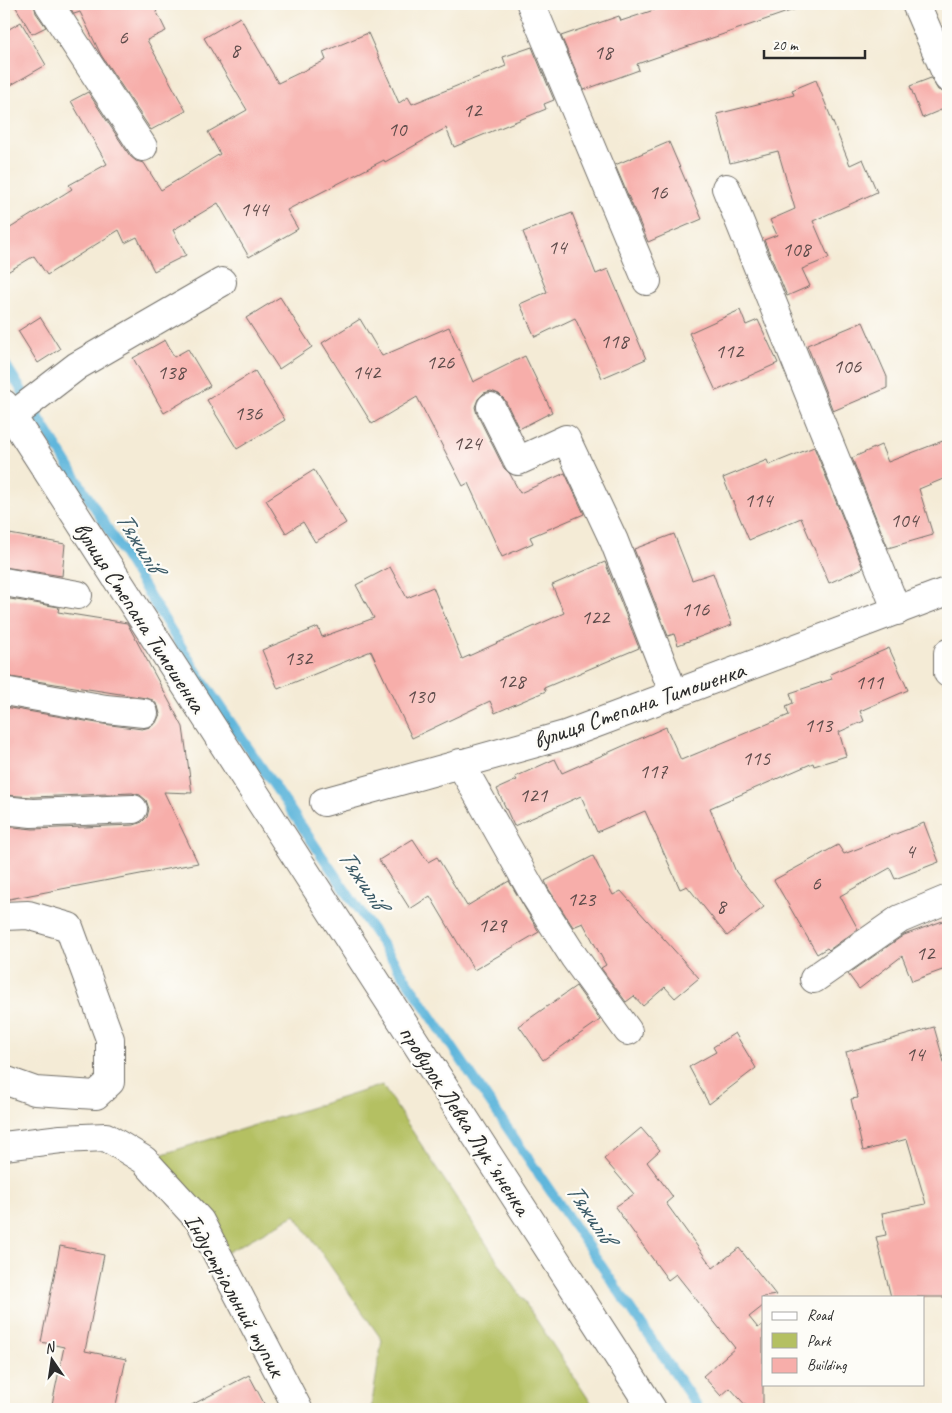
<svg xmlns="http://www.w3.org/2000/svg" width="952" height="1413" font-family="Caveat,sans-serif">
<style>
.green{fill:#b4c062;stroke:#707646}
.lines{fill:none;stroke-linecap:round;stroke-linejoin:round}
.stream{stroke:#5eb6db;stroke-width:10}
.building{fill:#f7aeaa}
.minor-casing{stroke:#716e67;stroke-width:30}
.minor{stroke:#fff;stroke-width:28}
.labels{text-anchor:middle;stroke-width:4.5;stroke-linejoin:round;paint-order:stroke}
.number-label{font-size:21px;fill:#5e4c4b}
.street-label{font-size:24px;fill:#2b2b2b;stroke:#fdfcf7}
.water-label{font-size:25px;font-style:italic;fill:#3d5c69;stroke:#fdfcf7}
</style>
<rect width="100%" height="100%" fill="#fdfcf7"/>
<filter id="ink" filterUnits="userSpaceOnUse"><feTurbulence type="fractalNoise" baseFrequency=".02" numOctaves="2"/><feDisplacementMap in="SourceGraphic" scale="10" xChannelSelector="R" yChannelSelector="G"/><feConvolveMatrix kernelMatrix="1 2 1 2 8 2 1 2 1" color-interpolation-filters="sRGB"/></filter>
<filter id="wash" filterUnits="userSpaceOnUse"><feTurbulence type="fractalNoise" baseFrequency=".0096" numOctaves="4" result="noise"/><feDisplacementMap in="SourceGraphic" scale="20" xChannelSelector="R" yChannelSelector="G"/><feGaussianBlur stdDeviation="1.12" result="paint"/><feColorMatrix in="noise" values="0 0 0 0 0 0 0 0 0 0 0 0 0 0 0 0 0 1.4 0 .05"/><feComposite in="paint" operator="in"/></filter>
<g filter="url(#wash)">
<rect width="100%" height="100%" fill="#f4ebd6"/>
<path class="green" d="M382,1085l213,324h-224l11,-69 -87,-125 -76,42 -75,-97z"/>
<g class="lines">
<path class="stream" d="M4,362l198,318 497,729"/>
</g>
<g id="blocks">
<g class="building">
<path d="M14,4h20l2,9 10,14 -14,7z"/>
<path d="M68,4h85l13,27 -19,9 39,71 -35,19 -50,-75 -21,-43 -6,2z"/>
<path d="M672,4h127v4l-162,56 2,6 -55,20 -23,-54 58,-20 2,5z"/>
<path d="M240,17l38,66 48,-23 -3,-8 45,-19 31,70 9,-6 4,7 94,-38 -3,-9 29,-10 22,53 -10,4 2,5 -92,38 -8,-19 -61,34 -1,-2 -97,50 11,19 -49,28 -31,-54 -45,27 13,25 -32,16 -17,-34 -12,6 -6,-13 -72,45 -13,-19 -30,18v-42l68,-43 -3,-4 38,-21 -36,-63 17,-9 42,64 6,5 8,2 17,27 59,-36 -12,-22 39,-22 -43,-72z"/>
<path d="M21,22l25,43 -42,24v-57z"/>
<path d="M931,78l7,12 10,3v14l-26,11 -12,-32z"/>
<path d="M816,80l34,85 13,-6 14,33 -64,29 16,37 -27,11 8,17 -23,10 -23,-56 13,-5 -7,-15 25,-11 -17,-58 -48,12 -13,-49 77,-19 -2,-5z"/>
<path d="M669,142l33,77 -54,23 -33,-77z"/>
<path d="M572,213l24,61 12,-5 38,90 -44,19 -27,-60 -40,19 -15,-33 27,-12 -24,-60z"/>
<path d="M280,297l32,50 -33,22 -33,-51z"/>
<path d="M740,310l6,15 12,-5 20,43 -62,28 -27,-58z"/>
<path d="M40,317l20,32 -22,14 -20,-32z"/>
<path d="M360,319l22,37 67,-29 24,55 52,-26 27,56 -33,17 -14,-29 -6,-6 -8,-3 -7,2 -6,6 -3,8 2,7 27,54 6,6 10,19 45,-20 19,41 -54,23 3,6 -31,14 -34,-74 -5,3 -46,-89 -45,27 -50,-81z"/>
<path d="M863,322l24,55v11l-54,23 -26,-66z"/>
<path d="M165,340l9,17 14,-8 22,37 -46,27 -31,-55z"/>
<path d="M255,371l30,49 -48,29 -30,-49z"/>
<path d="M948,439v38l-29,12 14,46 -45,13 -36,-90 29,-13 7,17z"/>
<path d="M814,447l49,121 -34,15 -28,-65 -52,22 -26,-62 44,-18 2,5z"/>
<path d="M314,470l32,53 -31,19 -12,-20 -17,11 -20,-33z"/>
<path d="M4,533l61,11 -3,32 -58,-9z"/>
<path d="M674,534l18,46 21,-7 19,52 -54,20 -4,-11 -6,2 -34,-87z"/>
<path d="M605,562l34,86 -95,40 2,3 -51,22 -5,-12 -78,37 -41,-87 -93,38 -16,-39 56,-23 4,10 52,-19 -18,-33 34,-18 17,31 26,-11 29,72 102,-46 -12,-28z"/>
<path d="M4,598l55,9 -1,5 69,11 56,104 9,66 -28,-1 34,71 -194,37v-74l29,3 101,-4 8,-3 5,-5 2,-8 -3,-9 -6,-5 -8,-2 -99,4 -29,-2v-88l99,17 39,5 8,-2 6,-4 4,-9 -2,-8 -5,-6 -7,-2 -142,-22z"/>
<path d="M889,648l19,42 -48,21 4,10 -25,11 7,24 -32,10 -1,-3 -103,45 26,64 28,35 -37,29 -40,-50 -7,3 -35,-78 -48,21 -16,-36 -67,30 -17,-37 20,-9 -2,-3 40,-18 7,14 104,-46 15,33 108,-45 -3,-9 7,-3 -3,-10 42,-14 -2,-5z"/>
<path d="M924,823l15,39 -44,17 -5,-11 -50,28 18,33 -29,21 -2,-2 -10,6 -43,-74 64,-35 6,9z"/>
<path d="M413,839l15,23 9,-5 30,49 42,-25 30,51 -65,38 -44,-74 -20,13 -31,-49z"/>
<path d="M593,856l20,39 8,-4 78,87 -24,20 -10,-11 -22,19 -9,-10 -8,6 -25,-34 5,-3 -23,-42 -10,4 -25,-39 -3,-7z"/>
<path d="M948,919v49l-36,13 -10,-25 -43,33 -11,-15 56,-39z"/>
<path d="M576,986l24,34 -57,40 -24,-34z"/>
<path d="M934,1027l14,49v221h-57l-15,-60 10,-2 -4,-22 44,-9 -19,-65 -44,12 -12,-52 7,-1 -12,-46z"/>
<path d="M735,1033l21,35 -47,36 -20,-37 27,-15 -3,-5z"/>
<path d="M641,1128l19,22 -13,12 26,35 -7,6 47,65 26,-20 37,47 -13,2v9l-14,11 9,11 5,-4v85h-14l-19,-21 -9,8 -18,-20 32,-28 -59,-74 -8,6 -53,-73 19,-13 -30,-35z"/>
<path d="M60,1246l44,9 -19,96 41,8 -11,50h-64l13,-62 -23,-5z"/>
<path d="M249,1375l18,34h-83z"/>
</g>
</g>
</g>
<g filter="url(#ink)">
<use href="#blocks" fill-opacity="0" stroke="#716e67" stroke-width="1"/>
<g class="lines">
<g class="minor-casing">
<g id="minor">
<path d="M49,4l94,143"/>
<path d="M531,4l116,277"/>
<path d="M916,4l32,74"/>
<path d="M726,188l171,423"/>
<path d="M4,404l648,1005"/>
<path d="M491,407l27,54 48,-22 48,102 60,153"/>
<path d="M12,416l65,-50 145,-84"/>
<path d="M4,582l74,13"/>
<path d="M948,653v20"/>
<path d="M4,691l102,18 38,4"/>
<path d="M460,763l75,133 39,61 54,74"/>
<path d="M324,802l241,-67 383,-144"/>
<path d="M4,810l28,3 101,-4"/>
<path d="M4,916l24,-1 41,12 41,112v43l-14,13 -61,-4 -31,-11"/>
<path d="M814,979l86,-60 48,-20"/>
<path d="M4,1146l57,-7 45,-2 38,23 56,61 98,188"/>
</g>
</g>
<use href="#minor" class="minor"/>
</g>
</g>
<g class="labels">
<g class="number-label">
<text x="123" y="44">6</text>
<text x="235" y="57">8</text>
<text x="603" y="59">18</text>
<text x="472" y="117">12</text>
<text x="397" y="136">10</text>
<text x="658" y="199">16</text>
<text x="254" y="216">144</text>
<text x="557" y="254">14</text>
<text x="796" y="256">108</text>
<text x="614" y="348">118</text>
<text x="729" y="358">112</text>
<text x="440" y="369">126</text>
<text x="847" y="373">106</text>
<text x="171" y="379">138</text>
<text x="366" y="379">142</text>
<text x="248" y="420">136</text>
<text x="467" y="450">124</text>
<text x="758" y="507">114</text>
<text x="904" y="527">104</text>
<text x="695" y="616">116</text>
<text x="595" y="624">122</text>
<text x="298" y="665">132</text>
<text x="511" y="688">128</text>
<text x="869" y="689">111</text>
<text x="420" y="703">130</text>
<text x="818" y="732">113</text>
<text x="756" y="765">115</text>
<text x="653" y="778">117</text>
<text x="533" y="802">121</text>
<text x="910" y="858">4</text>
<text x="816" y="890">6</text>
<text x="581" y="906">123</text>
<text x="721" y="913">8</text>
<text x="492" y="932">129</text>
<text x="925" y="960">12</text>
<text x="915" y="1061">14</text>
</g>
<g class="street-label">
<text transform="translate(140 617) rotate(57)" y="8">вулиця Степана Тимошенка</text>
<text transform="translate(639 705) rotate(-19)" y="8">вулиця Степана Тимошенка</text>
<text transform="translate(465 1120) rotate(57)" y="8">провулок Левка Лукʼяненка</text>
<text transform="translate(235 1295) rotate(61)" y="8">Індустріальний тупик</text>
</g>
<g class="water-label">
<text transform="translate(140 541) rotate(58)" y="9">Тяжилів</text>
<text transform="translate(363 878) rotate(56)" y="9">Тяжилів</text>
<text transform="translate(591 1212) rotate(56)" y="9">Тяжилів</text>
</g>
</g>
<rect width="952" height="1413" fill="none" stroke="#fdfcf7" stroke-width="20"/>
<rect x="762" y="1296" width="162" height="90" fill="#fdfcf7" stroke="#a9a8a5"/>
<rect x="772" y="1312" width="25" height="8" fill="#ffffff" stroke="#a9a8a5"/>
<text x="807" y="1320" font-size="15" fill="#2b2b2b">Road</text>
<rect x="772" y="1333" width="25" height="15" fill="#b4c062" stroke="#a9a8a5"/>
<text x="807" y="1346" font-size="15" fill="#2b2b2b">Park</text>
<rect x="772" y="1358" width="25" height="15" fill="#f7aeaa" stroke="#a9a8a5"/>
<text x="807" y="1370" font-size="15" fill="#2b2b2b">Building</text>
<g transform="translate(52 1360) rotate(347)" stroke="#fdfcf7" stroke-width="4" paint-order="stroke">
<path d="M0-4L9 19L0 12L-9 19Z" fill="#2b2b2b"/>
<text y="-8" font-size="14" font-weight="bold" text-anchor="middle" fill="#2b2b2b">N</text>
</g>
<path d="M764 50v8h101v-8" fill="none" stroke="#2b2b2b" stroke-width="2.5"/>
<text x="772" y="50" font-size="15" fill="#2b2b2b" stroke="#fdfcf7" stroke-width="4" paint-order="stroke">20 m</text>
</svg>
